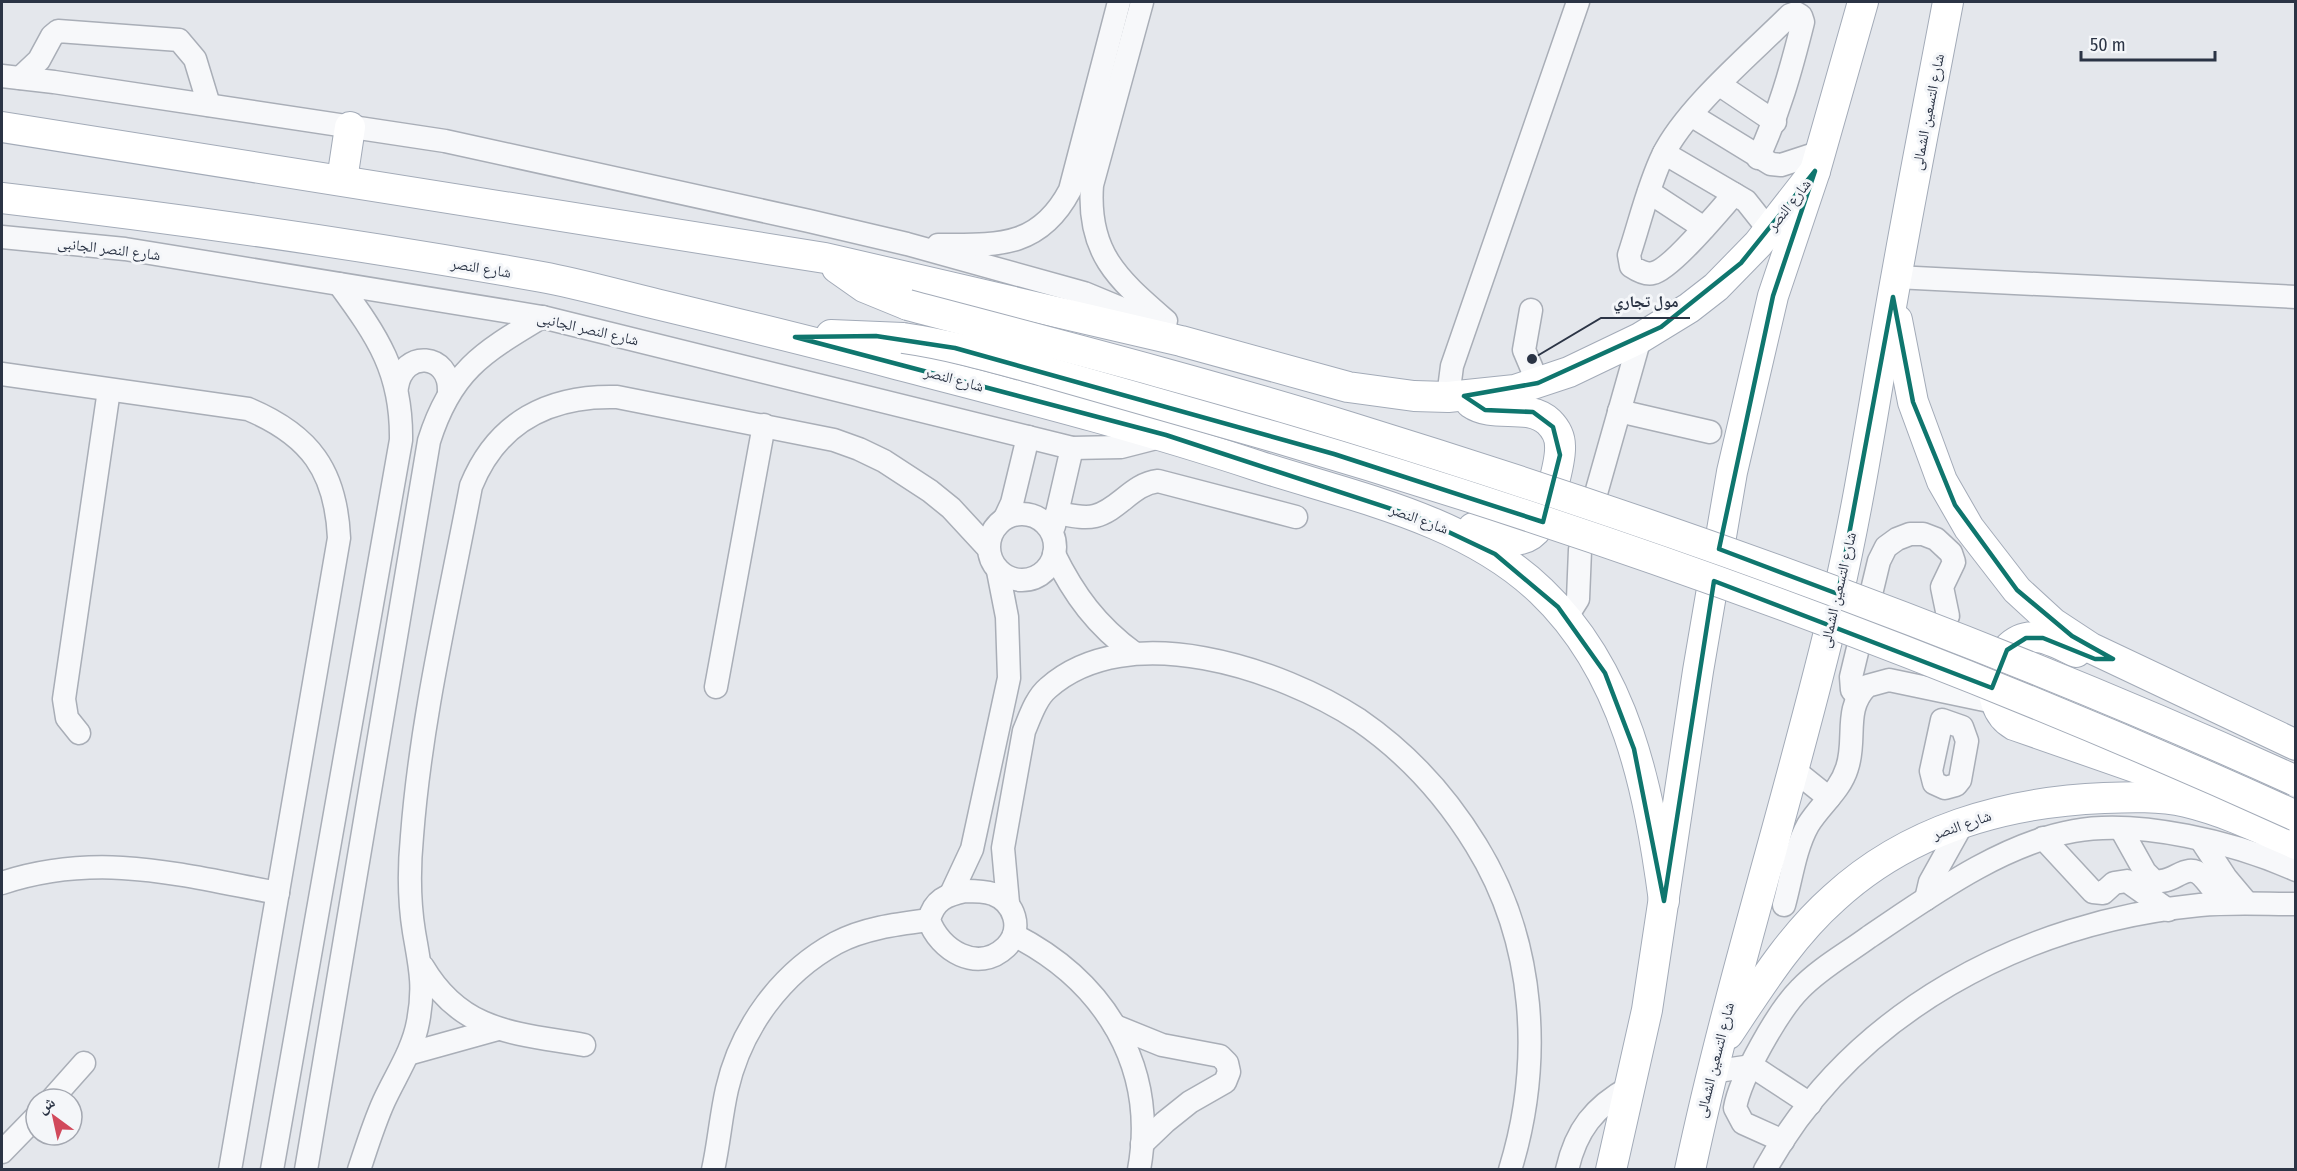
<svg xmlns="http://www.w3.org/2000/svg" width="2297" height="1171" font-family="'Fira Sans Condensed','Noto Naskh Arabic',sans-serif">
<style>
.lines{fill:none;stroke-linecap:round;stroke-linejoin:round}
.minor-casing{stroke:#a9aeb7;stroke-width:25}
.major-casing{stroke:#a3abb8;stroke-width:32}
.minor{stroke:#f7f8fa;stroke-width:22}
.major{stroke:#fff;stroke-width:30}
.major-bridge-casing{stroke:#a3abb8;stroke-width:32;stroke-linecap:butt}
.major-bridge{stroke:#fff;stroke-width:30}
.marked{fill:none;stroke:#0f766e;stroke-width:4.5;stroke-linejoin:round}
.labels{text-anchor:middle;stroke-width:6;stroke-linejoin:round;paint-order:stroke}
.street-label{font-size:15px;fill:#2b3445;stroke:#f4f6f9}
.leader{fill:none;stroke:#2b3445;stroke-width:2}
.callout-dot{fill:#2b3445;stroke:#f4f6f9;stroke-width:2}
.callout-label{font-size:16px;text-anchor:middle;font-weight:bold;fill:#2b3445;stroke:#f4f6f9;stroke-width:6;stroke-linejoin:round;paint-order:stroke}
</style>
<rect width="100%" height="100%" fill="#e4e7ec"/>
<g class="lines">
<g class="minor-casing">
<g id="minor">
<path d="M1142,2l-50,183c-5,69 27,95 74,136"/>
<path d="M2,76l52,6 391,59 364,80 98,23 177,49 53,22 28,16"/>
<path d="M20,78l19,-18 13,-24 6,-5 121,9 16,19 14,46"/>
<path d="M1720,85l55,37"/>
<path d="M1691,115l80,49 10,1 40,-13"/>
<path d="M1664,153l82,48 23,29"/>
<path d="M1649,192l55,36"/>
<path d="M1734,194c-13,15 -64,76 -81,79 -7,2 -16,-3 -22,-7l-2,-11c11,-33 19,-69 34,-100 23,-47 89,-102 127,-140l6,-2 5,3 2,6c-12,48 -24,91 -45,136"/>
<path d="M2,237l123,12 417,68 530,131 49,-1 43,-11"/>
<path d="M938,245c58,0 101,4 132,-55l49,-188"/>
<path d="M1896,277l400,20"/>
<path d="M1531,310l-7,40 14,33"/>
<path d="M2,374l246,35c62,26 88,62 91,129l-109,632"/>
<path d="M397,387c6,-38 53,-34 52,4"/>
<path d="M1448,397l4,-31 126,-364"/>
<path d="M1619,411l91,21"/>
<path d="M1057,513c12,2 26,6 38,3 24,-6 37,-32 63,-35l138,36"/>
<circle cx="1022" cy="547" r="33"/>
<path d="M1005,518l7,-15 16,-66"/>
<path d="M1054,526l18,-78"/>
<path d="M1054,554c20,41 43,72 80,99"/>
<path d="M1566,618l12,-19 2,-49 60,-212"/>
<path d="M716,687l48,-262"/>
<path d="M1858,697l-6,-7 -1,-13 28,-116 7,-14 11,-8 13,-5h13l13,5 15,14 3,9 -12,25 6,29"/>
<path d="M1942,720l20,7 5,14 -7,39 -4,5 -11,3 -11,-5 -3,-12z"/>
<path d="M79,733l-12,-15 -3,-19 45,-309"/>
<path d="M1794,770l35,28"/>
<path d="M2121,829l24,43 8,8c19,7 33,-20 49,-4 8,8 14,18 21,27"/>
<path d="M2043,838l50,54 10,1 11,-10 13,-2 41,29"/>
<path d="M2201,840l25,38 21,25"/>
<path d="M2,883c97,-32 179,-8 276,10"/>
<path d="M965,891c9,0 19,0 28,3 21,8 31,35 13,53 -28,27 -67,3 -77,-27 5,-20 17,-25 36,-29z"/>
<path d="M951,894l21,-45 37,-171 -2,-61 -9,-46"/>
<path d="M1926,899l4,-17 34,-61"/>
<path d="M1008,903l-5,-55 21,-117c6,-14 12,-33 24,-43 80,-71 233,-19 311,32 48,33 87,76 117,125 60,97 67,218 34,325"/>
<path d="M1784,905c7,-25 11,-57 24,-80 12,-20 32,-34 39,-57 10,-29 -4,-59 20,-82l22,-6 105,22"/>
<path d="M1014,935c90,46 144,131 125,235"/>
<path d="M423,967c39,66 93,66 161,78"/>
<path d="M1115,1026l47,19 58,11 7,7 2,9 -4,10 -35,20 -25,20 -23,22"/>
<path d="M408,1054l90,-25"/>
<path d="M1711,1072l41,-6 58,38"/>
<path d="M52,1099l32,-36"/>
<path d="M1783,1141l-40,-18 -8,-15c5,-30 43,-97 65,-119 20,-21 46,-35 69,-52 61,-41 132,-93 205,-106 64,-12 163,12 222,39"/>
<path d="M2,1152l34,-35"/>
<path d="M272,1170l129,-730c1,-68 -23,-103 -62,-156"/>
<path d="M306,1170l123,-729c22,-70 53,-88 113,-124"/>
<path d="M359,1170c8,-24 15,-47 25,-69 12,-26 29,-51 34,-79 7,-36 2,-55 -4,-90 -5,-31 -5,-65 -2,-96 9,-118 37,-234 59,-350 26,-64 78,-91 146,-89l217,43 25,9 25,12 46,30 21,17 37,40"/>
<path d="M713,1170c6,-27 8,-55 14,-81 14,-61 54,-116 109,-146 28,-15 62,-19 93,-23"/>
<path d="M1567,1170c9,-40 27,-63 63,-83"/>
<path d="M1765,1170c88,-159 259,-248 435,-265 32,-3 64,-1 96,-1"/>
</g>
</g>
<g class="major-casing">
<g id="major">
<path d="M2,127l823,131 356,83 167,46 66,9 34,1 67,-7 54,-18 71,-34 49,-30 27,-21 42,-43 57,-73"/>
<path d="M342,180l8,-53"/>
<path d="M2,198c180,21 361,47 540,79 38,7 76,18 114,27 79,19 158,38 236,59 123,32 246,63 366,103 96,31 208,53 283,125 85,81 108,198 123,310"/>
<path d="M837,268l27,19 44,18"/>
<path d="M1897,320l16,82 29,79 27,47 48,62 36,33 38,25 205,97"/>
<path d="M831,335l72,3"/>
<path d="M1471,403c23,16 57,-1 78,19 6,6 11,15 11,24 1,15 -13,67 -21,80 -4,6 -10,11 -18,13 -16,5 -33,-5 -48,-11"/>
<path d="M2076,652c-13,-6 -29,-16 -43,-15 -41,2 -54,68 -19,88l195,68"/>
<path d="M1728,1034c32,-48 63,-98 106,-136 74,-68 171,-96 270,-100 26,-1 56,-2 82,4 38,9 74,26 110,42"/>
<path d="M1611,1170l36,-160 51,-339 34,-199 41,-176 42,-125 48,-169"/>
<path d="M1690,1170c41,-193 102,-379 147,-571 25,-108 40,-217 60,-326 16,-90 34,-181 51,-271"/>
</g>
</g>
<use href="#minor" class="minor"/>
<use href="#major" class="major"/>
<g class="major-bridge-casing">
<g id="major-bridge">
<path d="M908,305c147,39 295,77 441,122 321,99 640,214 947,354"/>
<path d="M903,338c49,7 96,21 144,34 76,21 152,43 228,65 347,102 691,229 1021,379"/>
</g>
</g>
<use href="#major-bridge" class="major-bridge"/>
</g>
<path class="marked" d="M1815,171l-42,125 -54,253 119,45 55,-297 20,105 42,103 62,85 55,46 41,23h-18l-52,-21h-17l-19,12 -15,38 -278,-107 -50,320 -30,-152 -29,-76 -47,-66 -63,-53 -76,-36 -253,-83 -371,-98 81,-1 79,12 379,106 209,68 17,-67 -7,-28 -20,-15 -48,-2 -21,-14 74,-13 123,-56 80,-64z"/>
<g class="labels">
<g class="street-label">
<text transform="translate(1928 112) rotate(-79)" y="5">شارع التسعين الشمالى</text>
<text transform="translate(1789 205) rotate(-52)" y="5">شارع النصر</text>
<text transform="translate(109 249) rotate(7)" y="5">شارع النصر الجانبى</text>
<text transform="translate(481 268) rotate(9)" y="5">شارع النصر</text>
<text transform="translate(588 329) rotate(13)" y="5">شارع النصر الجانبى</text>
<text transform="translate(954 379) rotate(15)" y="5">شارع النصر</text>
<text transform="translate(1419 519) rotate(20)" y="5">شارع النصر</text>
<text transform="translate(1838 590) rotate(-77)" y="5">شارع التسعين الشمالى</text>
<text transform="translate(1962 825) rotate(-19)" y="5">شارع النصر</text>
<text transform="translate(1715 1060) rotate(-76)" y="5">شارع التسعين الشمالى</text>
</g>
</g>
<path class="leader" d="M1532 359L1601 318H1690"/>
<circle class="callout-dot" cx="1532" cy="359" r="6"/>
<g class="callout-label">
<text x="1646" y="307">مول تجاري</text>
</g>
<rect width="2297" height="1171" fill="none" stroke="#2b3445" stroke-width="6"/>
<g transform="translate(54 1117) rotate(327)"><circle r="28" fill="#f4f6f9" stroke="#a4a8b1" stroke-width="1.5"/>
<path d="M0-4.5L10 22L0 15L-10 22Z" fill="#d1495b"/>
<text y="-9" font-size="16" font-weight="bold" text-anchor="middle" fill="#2b3445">ش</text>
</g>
<path d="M2081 51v9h134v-9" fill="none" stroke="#2b3445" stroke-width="3"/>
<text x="2090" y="51" font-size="18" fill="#2b3445" stroke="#f4f6f9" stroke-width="4.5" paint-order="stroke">50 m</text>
</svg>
